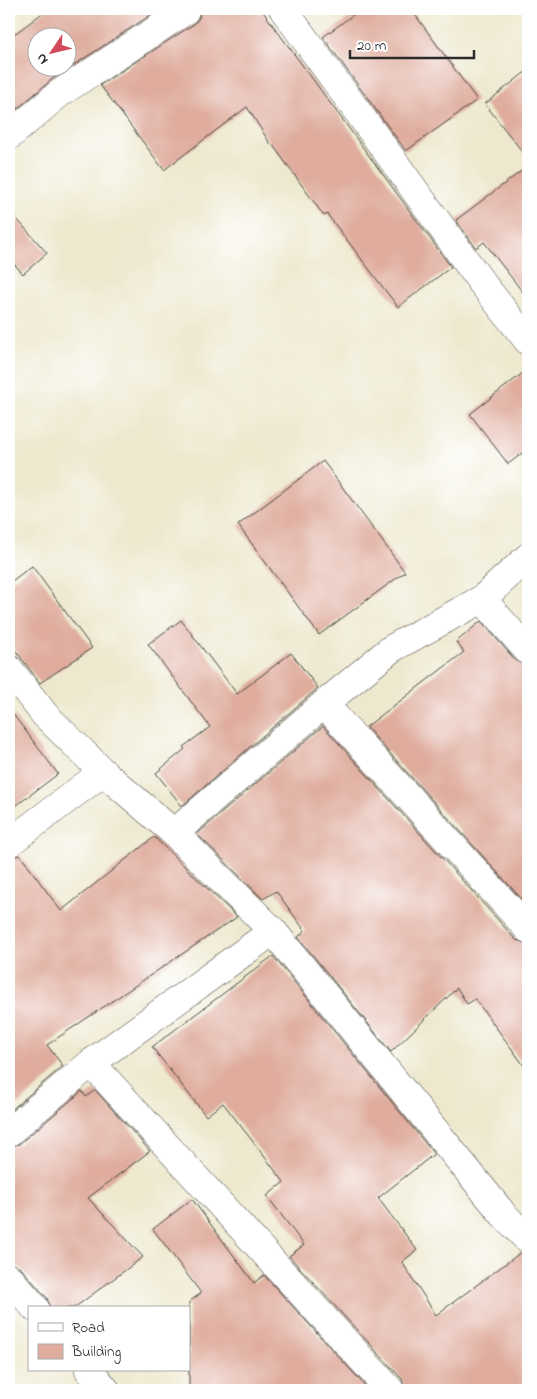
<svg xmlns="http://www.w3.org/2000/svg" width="537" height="1399" font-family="'Indie Flower',sans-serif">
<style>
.building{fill:#dfac9d;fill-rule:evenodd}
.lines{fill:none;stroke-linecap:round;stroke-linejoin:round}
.street-casing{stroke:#484743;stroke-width:29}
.street{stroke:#fff;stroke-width:28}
</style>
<rect width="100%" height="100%" fill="#fff"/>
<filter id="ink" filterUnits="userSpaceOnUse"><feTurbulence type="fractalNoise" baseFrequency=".02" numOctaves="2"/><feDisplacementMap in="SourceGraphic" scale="10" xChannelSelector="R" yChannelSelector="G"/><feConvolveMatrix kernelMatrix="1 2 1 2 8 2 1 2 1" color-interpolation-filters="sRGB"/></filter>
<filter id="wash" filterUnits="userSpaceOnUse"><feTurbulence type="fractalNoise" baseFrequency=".0096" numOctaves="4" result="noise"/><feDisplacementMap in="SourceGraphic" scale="20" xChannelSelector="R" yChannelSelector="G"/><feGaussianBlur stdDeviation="1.12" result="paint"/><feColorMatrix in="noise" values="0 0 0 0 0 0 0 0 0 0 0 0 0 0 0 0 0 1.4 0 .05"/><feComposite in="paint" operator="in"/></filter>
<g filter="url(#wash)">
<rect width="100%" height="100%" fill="#ede8ce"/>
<g id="blocks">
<g class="building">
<path d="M48,9h112l-109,71 -42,36v-78zM38,38h30v30h-30z"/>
<path d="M200,9h61l190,258 -53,40 -71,-93 -3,2 -52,-72 -1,1 -24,-38 -83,63 -64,-85 94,-61 5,-6z"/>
<path d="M361,9h50l66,91 -71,51 -83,-114z"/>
<path d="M528,70v89l-43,-55z"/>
<path d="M528,166v133l-44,-57 -8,6 -20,-28z"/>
<path d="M9,210l38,43 -24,21 -14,-16z"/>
<path d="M528,369v80l-20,15 -38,-50z"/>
<path d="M323,461l82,111 -86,63 -81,-110z"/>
<path d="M32,566l60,82 -52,35 -31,-41v-59z"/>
<path d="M181,620l56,74 54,-41 27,35 -136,118 -26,-33 29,-24 -2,-2 27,-20 -62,-83z"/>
<path d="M481,621l35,40 12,5v240l-162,-179 98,-75 -8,-10z"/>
<path d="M9,709l49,65 -49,37z"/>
<path d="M323,726l193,214 12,4v127l-53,-72 -8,5 -10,-16 -66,64 -93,-115 7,-6 -29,-40 -13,8 -66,-65z"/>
<path d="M154,837l83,80 -190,128 16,21 -54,46v-254l11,-3 41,56z"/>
<path d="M273,956l161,198 -56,44 39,52 -15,12 34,53 84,-62 8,2v126l-13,9h-110l-3,-11 -113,-123 15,-11 -37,-49 17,-14 -61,-79 -17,13 -54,-69z"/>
<path d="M95,1090l55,61 -62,47 55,59 -69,51h-24l-3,-10 -26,-30 -12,-5v-116l10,-3 63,-53 4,6z"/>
<path d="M192,1199l62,84 10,-8 105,115h-180v-88l12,-9 -48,-64z"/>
</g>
</g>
</g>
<g filter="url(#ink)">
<use href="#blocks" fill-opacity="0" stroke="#484743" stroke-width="1"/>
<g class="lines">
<g class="street-casing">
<g id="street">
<path d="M283,9l199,274 46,58"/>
<path d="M9,136l51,-43 125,-82"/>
<path d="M482,599l46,52"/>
<path d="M9,669l36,46 58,57"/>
<path d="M324,704l67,-55 91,-50 46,-42"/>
<path d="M174,833l150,-129 204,225"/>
<path d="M9,843l94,-71 71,61 99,98 230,283 25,26"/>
<path d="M273,931l-182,132 299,327"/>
<path d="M9,1132l82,-69"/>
<path d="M9,1278l26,30"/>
<path d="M89,1370l17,20"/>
</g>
</g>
<use href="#street" class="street"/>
</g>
</g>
<rect width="537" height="1399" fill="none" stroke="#fff" stroke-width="30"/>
<rect x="28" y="1306" width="162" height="65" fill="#ffffff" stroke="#aaaaaa"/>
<rect x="38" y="1323" width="25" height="8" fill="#ffffff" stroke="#aaaaaa"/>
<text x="72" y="1332" font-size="15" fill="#2b2b2b">Road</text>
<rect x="38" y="1344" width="25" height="15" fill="#dfac9d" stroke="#aaaaaa"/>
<text x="72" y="1356" font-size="15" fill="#2b2b2b">Building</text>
<g transform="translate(52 52) rotate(235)"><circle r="24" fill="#ffffff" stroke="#aaaaaa"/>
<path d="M0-4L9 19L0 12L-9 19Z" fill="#d1495b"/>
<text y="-8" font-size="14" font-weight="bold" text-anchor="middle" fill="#2b2b2b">N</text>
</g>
<path d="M350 50v8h124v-8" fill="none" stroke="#2b2b2b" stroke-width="2.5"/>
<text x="357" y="50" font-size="15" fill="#2b2b2b" stroke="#ffffff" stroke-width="4" paint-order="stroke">20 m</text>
</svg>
